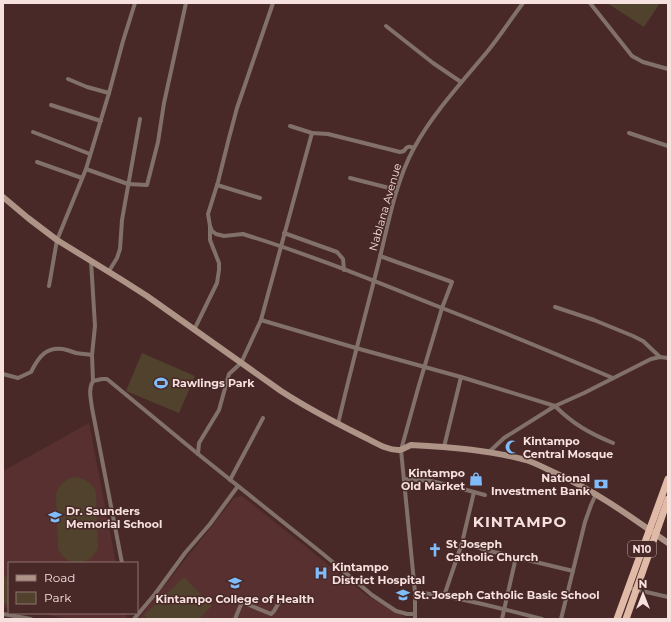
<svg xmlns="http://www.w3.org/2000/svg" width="671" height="622" font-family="Montserrat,sans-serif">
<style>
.built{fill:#57302f}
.green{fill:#51422d}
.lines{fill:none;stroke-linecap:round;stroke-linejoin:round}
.minor{stroke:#827169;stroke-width:4}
.secondary{stroke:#ae9486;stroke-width:6}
.trunk{stroke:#e0baa7;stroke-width:7}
.labels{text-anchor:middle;stroke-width:3;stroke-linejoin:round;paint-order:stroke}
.shield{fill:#482928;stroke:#c2aaa8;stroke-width:1}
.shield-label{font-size:10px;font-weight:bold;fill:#f6e1df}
.street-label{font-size:11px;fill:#f6e1df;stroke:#482928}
.poi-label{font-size:11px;font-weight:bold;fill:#f6e1df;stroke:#482928;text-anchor:start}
.district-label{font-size:15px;font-weight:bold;letter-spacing:1px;fill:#f6e1df;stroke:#482928}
</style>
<rect width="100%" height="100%" fill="#482928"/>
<g class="built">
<path d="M89,423l27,140h-107v45l-6,-1v-136z"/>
<path d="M242,496l127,101 39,22h-270l96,-121z"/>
<path d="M36,613h90l1,6h-49l-19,-2z"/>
</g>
<g class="green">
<path d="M607,3h53l-16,24z"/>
<path d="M142,353l53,23 -16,37 -53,-22z"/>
<path d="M74,477c11,1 18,6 22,15l2,55c-7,20 -31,21 -40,2l-2,-55c3,-9 9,-15 18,-17z"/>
<path d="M3,576l6,1v28l-6,-2z"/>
<path d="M184,577l28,29 -13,13h-52l-3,-4z"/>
</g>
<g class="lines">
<g class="minor">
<path d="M273,3l-36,105 -8,30 -11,44 -10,32 2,12 2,5 4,3 8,2 19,-2 3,1c65,20 128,46 191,71 59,23 117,47 176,72"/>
<path d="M590,3l42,53 11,6 25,7"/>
<path d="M386,26l47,37 28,19"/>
<path d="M68,79l19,8 22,6"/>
<path d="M51,105l50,16"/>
<path d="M290,126l22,7"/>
<path d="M33,132l57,22"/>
<path d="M629,133l39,13"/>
<path d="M37,162l45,16"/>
<path d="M86,169l42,15 19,1 11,-43 6,-39 22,-100"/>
<path d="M350,178l47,12"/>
<path d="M217,185l43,13"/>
<path d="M284,233l53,19 6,7 1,11"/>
<path d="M380,256l72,26 -10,26 -23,77 -18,65 14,142v27"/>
<path d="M91,261l4,65 -3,29 1,26 9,-2h5l91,75 125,100 49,41 24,16 11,3h8"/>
<path d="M109,271l8,-13 3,-9 2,-29 18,-101"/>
<path d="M49,286l8,-46 29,-71 23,-76 14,-52 12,-38"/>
<path d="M555,307l39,13 39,16 10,5 17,16"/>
<path d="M261,320l95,28 105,29 94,29c18,18 34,27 58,37"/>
<path d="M194,330l23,-47 2,-13v-7l-9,-23v-13"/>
<path d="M3,374l15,4 13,-6c8,-16 16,-27 36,-22 3,1 6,2 9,3 5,1 10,1 16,2"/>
<path d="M93,381c-5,8 -2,18 -1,27l30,155"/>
<path d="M338,424c13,-56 28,-111 42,-167 9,-37 16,-76 34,-109 19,-35 48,-66 73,-96 13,-16 24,-33 36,-49"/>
<path d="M444,447l17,-70"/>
<path d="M489,452l15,-14 51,-32 29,-13 67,-34 9,-2 8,1"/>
<path d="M198,454l1,-11 20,-33 10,-36 12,-11 20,-43 51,-187 16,1 72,18 4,-1c3,-5 5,-5 10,-3"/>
<path d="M405,479l26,2 17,4 37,10"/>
<path d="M230,480l33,-62"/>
<path d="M462,543l32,9 79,19"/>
<path d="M629,588l39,9"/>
<path d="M415,592c43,5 85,16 127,27"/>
<path d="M444,596l18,-53 12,-51"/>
<path d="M3,614l28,5"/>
<path d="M134,619l21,-25 30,-41 25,-29 28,-38"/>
<path d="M235,619l7,-17 29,12 3,-3 7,-12"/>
<path d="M502,619l14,-62"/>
<path d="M561,619l24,-97 6,-17 5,-11"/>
</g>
<path class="secondary" d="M3,197l25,21 29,22 65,40 25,16 134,95c26,17 53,31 81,45 11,5 25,15 38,14 3,-1 7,-3 11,-5 39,2 78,5 115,15 9,3 17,7 25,11 43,19 79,45 117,72"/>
<g class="trunk">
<path d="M617,619l51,-140"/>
<path d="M626,619l42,-120"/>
</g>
</g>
<defs>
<g id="stadium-bare" transform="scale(1.08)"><path d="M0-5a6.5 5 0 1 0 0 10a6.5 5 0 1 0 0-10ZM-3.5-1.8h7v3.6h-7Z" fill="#81bcfa" stroke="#482928" stroke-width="2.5" paint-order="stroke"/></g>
<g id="mosque-bare" transform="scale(1.08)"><path d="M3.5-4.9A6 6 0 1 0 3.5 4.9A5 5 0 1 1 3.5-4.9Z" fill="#81bcfa" stroke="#482928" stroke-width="2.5" paint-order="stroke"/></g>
<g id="shop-bare" transform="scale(1.08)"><path d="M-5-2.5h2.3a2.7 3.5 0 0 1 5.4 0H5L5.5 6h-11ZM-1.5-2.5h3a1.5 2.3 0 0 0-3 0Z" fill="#81bcfa" stroke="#482928" stroke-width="2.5" paint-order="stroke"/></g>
<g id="bank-bare" transform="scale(1.08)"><path d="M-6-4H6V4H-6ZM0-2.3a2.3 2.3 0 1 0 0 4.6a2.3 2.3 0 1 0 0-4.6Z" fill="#81bcfa" stroke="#482928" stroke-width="2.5" paint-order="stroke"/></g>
<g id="school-bare" transform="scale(1.08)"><path d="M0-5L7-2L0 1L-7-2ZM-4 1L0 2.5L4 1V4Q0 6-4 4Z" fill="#81bcfa" stroke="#482928" stroke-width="2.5" paint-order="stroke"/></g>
<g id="church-bare" transform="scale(1.08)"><path d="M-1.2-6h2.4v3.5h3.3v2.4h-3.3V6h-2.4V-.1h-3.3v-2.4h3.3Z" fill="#81bcfa" stroke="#482928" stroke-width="2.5" paint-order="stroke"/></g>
<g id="hospital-bare" transform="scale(1.08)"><path d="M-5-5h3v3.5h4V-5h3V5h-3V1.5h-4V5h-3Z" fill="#81bcfa" stroke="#482928" stroke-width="2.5" paint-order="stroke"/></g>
</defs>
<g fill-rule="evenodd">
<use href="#stadium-bare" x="161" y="383"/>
<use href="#mosque-bare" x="512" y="447"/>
<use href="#shop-bare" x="476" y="479"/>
<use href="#bank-bare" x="601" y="484"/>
<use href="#school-bare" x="55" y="517"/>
<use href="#church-bare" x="435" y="550"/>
<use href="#hospital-bare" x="321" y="573"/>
<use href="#school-bare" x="235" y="583"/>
<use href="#school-bare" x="403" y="595"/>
</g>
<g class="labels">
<rect class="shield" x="628" y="541" width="28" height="16" rx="3"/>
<g class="shield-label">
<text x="642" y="553">N10</text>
</g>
<g class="street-label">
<text transform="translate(385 207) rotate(-74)" y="4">Nablana Avenue</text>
</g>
<g class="poi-label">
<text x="172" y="387">Rawlings Park</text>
<text x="523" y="445">Kintampo<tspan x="523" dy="13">Central Mosque</tspan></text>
<text x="465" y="477" text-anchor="end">Kintampo<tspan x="465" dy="13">Old Market</tspan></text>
<text x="590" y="482" text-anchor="end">National<tspan x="590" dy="13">Investment Bank</tspan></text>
<text x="66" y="515">Dr. Saunders<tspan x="66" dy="13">Memorial School</tspan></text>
<text x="446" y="548">St Joseph<tspan x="446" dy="13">Catholic Church</tspan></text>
<text x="332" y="571">Kintampo<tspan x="332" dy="13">District Hospital</tspan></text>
<text x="414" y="599">St. Joseph Catholic Basic School</text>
<text x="235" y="603" text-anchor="middle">Kintampo College of Health</text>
</g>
<g class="district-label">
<text x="520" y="527">KINTAMPO</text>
</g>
</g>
<rect width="671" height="622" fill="none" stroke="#f6e1df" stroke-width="8"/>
<rect x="8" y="562" width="130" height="52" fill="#482928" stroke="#8e7371"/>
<rect x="16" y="575" width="20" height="6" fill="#ae9486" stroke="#8e7371"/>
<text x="44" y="582" font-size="12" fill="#f6e1df">Road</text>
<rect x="16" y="592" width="20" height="12" fill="#51422d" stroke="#8e7371"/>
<text x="44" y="602" font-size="12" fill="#f6e1df">Park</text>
<g transform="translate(643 594)" stroke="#482928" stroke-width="3" paint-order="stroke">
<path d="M0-3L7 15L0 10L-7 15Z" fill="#f6e1df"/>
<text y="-6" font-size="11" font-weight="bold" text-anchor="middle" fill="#f6e1df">N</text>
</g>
</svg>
